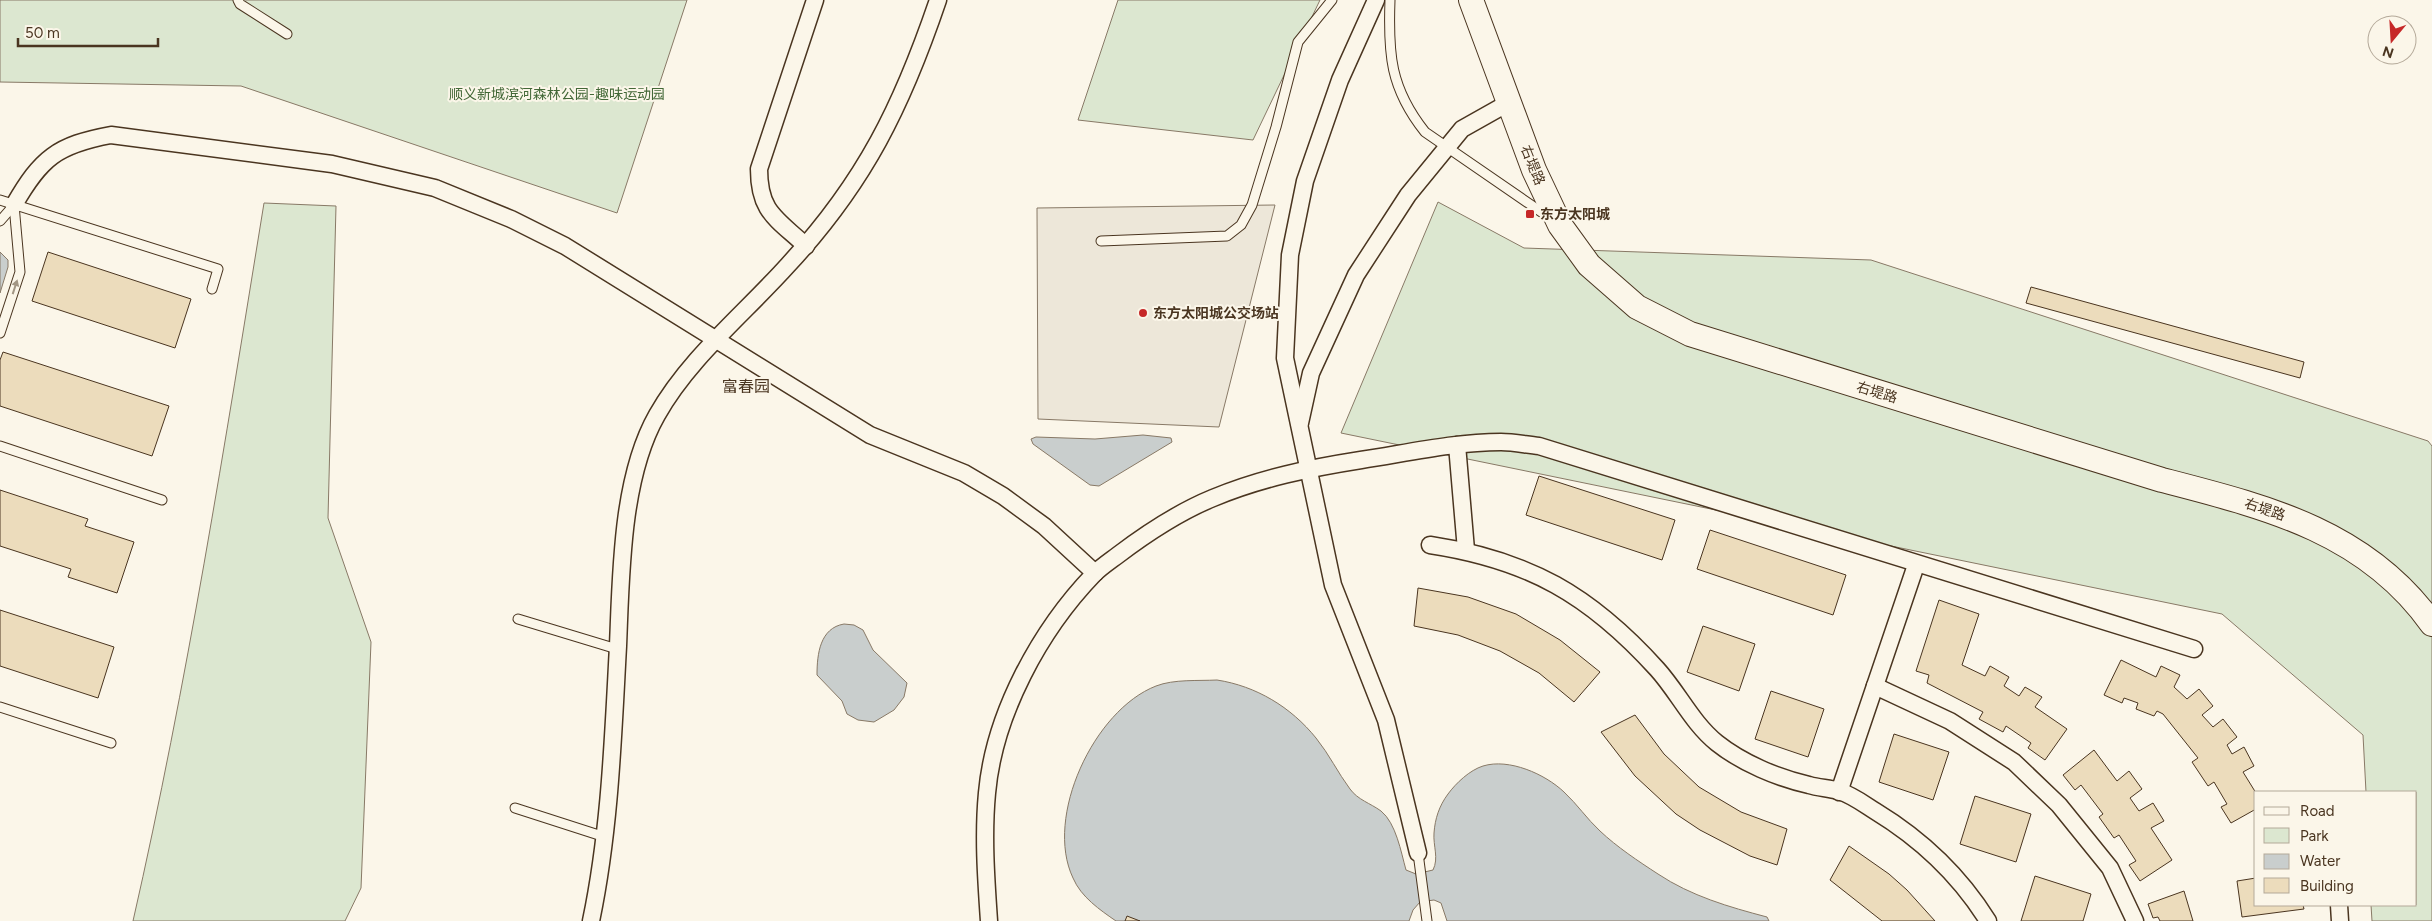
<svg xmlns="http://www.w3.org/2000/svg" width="2432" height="921" font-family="Figtree,'Noto Sans SC',sans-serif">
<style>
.green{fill:#dce7d0;stroke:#887966}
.parking{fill:#ede7d9;stroke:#887966}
.water{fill:#c9cecd;stroke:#887966}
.building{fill:#ecdcbc;stroke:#4a3520}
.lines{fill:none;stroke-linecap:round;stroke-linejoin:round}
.service-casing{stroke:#4a3520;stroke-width:11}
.minor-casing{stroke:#4a3520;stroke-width:19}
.secondary-casing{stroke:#4a3520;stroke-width:26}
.service{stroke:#fbf6e9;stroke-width:9}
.minor{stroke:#fbf6e9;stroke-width:16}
.secondary{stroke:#fbf6e9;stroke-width:24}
.oneway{fill:#a29684}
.poi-dot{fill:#c62828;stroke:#fbf6e9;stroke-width:2}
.labels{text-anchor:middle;stroke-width:4;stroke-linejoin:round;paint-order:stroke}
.park-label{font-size:14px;fill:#436837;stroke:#fbf6e9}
.street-label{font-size:14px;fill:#4a3520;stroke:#fbf6e9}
.poi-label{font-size:14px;font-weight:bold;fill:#4a3520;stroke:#fbf6e9;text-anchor:start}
.quarter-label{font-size:16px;fill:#4a3520;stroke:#fbf6e9}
</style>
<rect width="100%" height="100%" fill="#fbf6e9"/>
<g class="green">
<path d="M0,0h687l-70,213 -376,-127 -241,-4z"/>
<path d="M1118,0h202l-67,140 -175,-20z"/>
<path d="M1438,202l86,46 347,12 557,181 4,5v475h-60l-1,-16h45v-113h-50l-3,-57 -141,-121 -881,-181z"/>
<path d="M264,203l72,3 -8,312 43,124 -10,246 -16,33h-212c54,-237 92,-478 131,-718z"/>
</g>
<path class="parking" d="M1275,205l-56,222 -181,-8 -1,-211z"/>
<g class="water">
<path d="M0,252l8,8v7l-8,26z"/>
<path d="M1143,435l28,3 1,4 -73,44 -9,-1 -57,-41 -2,-5 5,-2 59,2z"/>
<path d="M844,624l10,1 9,5 10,20 34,33 -3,14 -10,13 -20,12 -16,-2 -11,-6 -5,-13 -25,-26c0,-21 3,-47 27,-51z"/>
<path d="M1217,680c39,6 74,27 99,58 13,16 22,35 34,51 8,11 20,14 31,22 15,12 20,41 25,59l10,4 17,-4c6,-12 0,-24 1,-37 1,-14 5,-27 14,-39 8,-11 22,-24 35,-28 26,-8 62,8 81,26 13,12 23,27 36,39 17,16 38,30 58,43 33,22 71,33 109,43l2,4h-322l-6,-18 -7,-3 -14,2 -7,8 -4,11h-293c-16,-11 -35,-24 -43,-43 -29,-61 21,-168 83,-192 18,-7 42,-5 61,-6z"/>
</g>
<g class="building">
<path d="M48,252l143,47 -16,49 -143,-47z"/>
<path d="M2031,287l273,75 -4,16 -274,-75z"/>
<path d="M3,352l166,54 -17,50 -152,-50v-46z"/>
<path d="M1539,476l136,44 -13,40 -136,-45z"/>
<path d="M0,490l88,29 -3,7 49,16 -17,51 -49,-16 3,-8 -71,-23z"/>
<path d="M1710,530l136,45 -13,40 -136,-46z"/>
<path d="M1418,588l50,9 48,17 44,26 40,32 -26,30 -35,-29 -39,-22 -42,-16 -44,-9z"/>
<path d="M1939,600l40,14 -17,51 23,11 5,-10 19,11 -5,9 15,10 6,-9 17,10 -7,10 32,22 -22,31 -17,-12 3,-5 -25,-17 -3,6 -24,-13 4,-7 -56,-29 2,-8 -13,-4z"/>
<path d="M0,610l114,37 -16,51 -98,-32z"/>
<path d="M1703,626l52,18 -16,47 -52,-19z"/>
<path d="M2121,660l35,17 5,-11 19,9 -6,12 13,12 12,-10 14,17 -11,9 11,12 10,-8 14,18 -10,8 5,9 12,-7 10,19 -11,6 13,21v16l-25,14 -10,-16 6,-3 -13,-22 -6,4 -16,-24 6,-4 -35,-44 -6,-3 -3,5 -18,-7 2,-6 -14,-5 -2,5 -18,-8z"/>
<path d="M1771,691l53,18 -16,48 -53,-18z"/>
<path d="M1635,715l29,39 35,33 42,25 46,17 -10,36 -27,-9 -50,-26 -24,-16 -41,-38 -34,-44z"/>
<path d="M1894,734l55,18 -16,48 -54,-18z"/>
<path d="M2094,750l23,31 12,-10 13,18 -12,9 9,13 14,-8 11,18 -13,7 21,32 -32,21 -11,-16 7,-4 -17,-26 -5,3 -15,-21 4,-3 -22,-29 -6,5 -12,-15z"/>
<path d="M1975,796l56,18 -15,48 -56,-18z"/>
<path d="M1849,846l40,28 18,16 28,31h-53l-52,-41z"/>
<path d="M2035,876l56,18 -8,27h-62z"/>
<path d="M2256,878v27h47l1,4 -62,8 -5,-36z"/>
<path d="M2184,891l9,30h-33l-2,-4 -5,1 -5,-14z"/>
<path d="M1127,916l13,5h-15z"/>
</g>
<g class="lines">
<g class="service-casing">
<g id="service">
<path d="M238,0l2,4 47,30"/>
<path d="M1390,0c-2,54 0,88 35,132l125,86"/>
<path d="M0,200l218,69 -6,20"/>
<path d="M0,221l14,-16"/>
<path d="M1101,241l126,-5 14,-11 11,-20 24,-78 22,-85 34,-42"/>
<path d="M0,333l20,-61 -6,-67"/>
<path d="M0,446l162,54"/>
<path d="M518,619l99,30"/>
<path d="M0,707l111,36"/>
<path d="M515,808l90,29"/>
<path d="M1418,853l9,68"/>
</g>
</g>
<g class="minor-casing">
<g id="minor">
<path d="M1376,0l-36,80 -35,101 -15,74 -5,103 48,227 53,135 32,133"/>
<path d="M14,205c27,-47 43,-60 97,-70l221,29 103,24 76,31 54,27 305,189 94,38 39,23 41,30 51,47"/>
<path d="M806,246c-30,-28 -47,-34 -47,-77l56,-169"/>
<path d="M1300,423l11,-50 45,-98 52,-80 54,-66 48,-27"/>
<path d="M1457,445l9,105"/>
<path d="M1430,545c99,15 160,50 227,124 21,23 35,54 60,74 25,20 61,35 92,42 10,3 20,3 30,6 13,4 25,13 36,20 46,28 85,65 113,110"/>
<path d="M1875,686l75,35 64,41 45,43 51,63 25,53"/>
<path d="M1839,792l77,-227"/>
<path d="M2339,905l1,16"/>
<path d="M591,921c19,-91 22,-183 27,-275 3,-71 3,-168 39,-231 32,-57 87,-101 131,-150 77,-83 114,-159 150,-265"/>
<path d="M989,921c-3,-43 -6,-86 -2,-128 7,-79 53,-163 107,-219 7,-7 16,-13 24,-19 29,-22 61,-43 95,-57 48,-20 97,-30 148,-38 46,-7 94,-18 140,-18 13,0 26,3 38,4l655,203"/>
</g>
</g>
<g class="secondary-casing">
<path id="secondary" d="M1471,0l63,170 26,55 29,40 48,42 53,27 472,146c104,27 204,51 270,144"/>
</g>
<use href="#service" class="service"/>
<use href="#minor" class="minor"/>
<use href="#secondary" class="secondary"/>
</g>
<defs><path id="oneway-solid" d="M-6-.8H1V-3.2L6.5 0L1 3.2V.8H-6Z" transform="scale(1.25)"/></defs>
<use class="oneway" href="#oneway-solid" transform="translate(15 287) rotate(-72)"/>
<g class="poi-dot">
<rect x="1525" y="209" width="10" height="10" rx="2.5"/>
<circle cx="1143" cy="313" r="5"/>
</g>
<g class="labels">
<g class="park-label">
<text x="557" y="99">顺义新城滨河森林公园-趣味运动园</text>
</g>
<g class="street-label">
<text transform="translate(1533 165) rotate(68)" y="5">右堤路</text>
<text transform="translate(1877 392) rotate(17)" y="5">右堤路</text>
<text transform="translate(2265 509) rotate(19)" y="5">右堤路</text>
</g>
<g class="poi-label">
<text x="1540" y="219">东方太阳城</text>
<text x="1153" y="318">东方太阳城公交场站</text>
</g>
<g class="quarter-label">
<text x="746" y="392">富春园</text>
</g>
</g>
<rect x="2254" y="791" width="162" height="115" fill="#fbf6e9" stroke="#b4a999"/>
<rect x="2264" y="807" width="25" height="8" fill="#fbf6e9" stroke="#b4a999"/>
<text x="2300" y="816" font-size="15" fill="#4a3520">Road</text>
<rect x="2264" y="828" width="25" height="15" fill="#dce7d0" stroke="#b4a999"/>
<text x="2300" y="841" font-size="15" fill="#4a3520">Park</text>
<rect x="2264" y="854" width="25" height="15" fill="#c9cecd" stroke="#b4a999"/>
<text x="2300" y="866" font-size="15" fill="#4a3520">Water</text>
<rect x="2264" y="878" width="25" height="15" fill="#ecdcbc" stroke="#b4a999"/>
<text x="2300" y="891" font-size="15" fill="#4a3520">Building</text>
<g transform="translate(2392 40) rotate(198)"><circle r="24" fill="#fbf6e9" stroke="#b4a999"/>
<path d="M0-4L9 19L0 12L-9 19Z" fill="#c62828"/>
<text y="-8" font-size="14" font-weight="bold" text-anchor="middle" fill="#4a3520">N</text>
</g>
<path d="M18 38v8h140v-8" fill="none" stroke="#4a3520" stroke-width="2.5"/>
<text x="25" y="38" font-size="15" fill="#4a3520" stroke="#fbf6e9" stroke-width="4" paint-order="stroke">50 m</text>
</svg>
